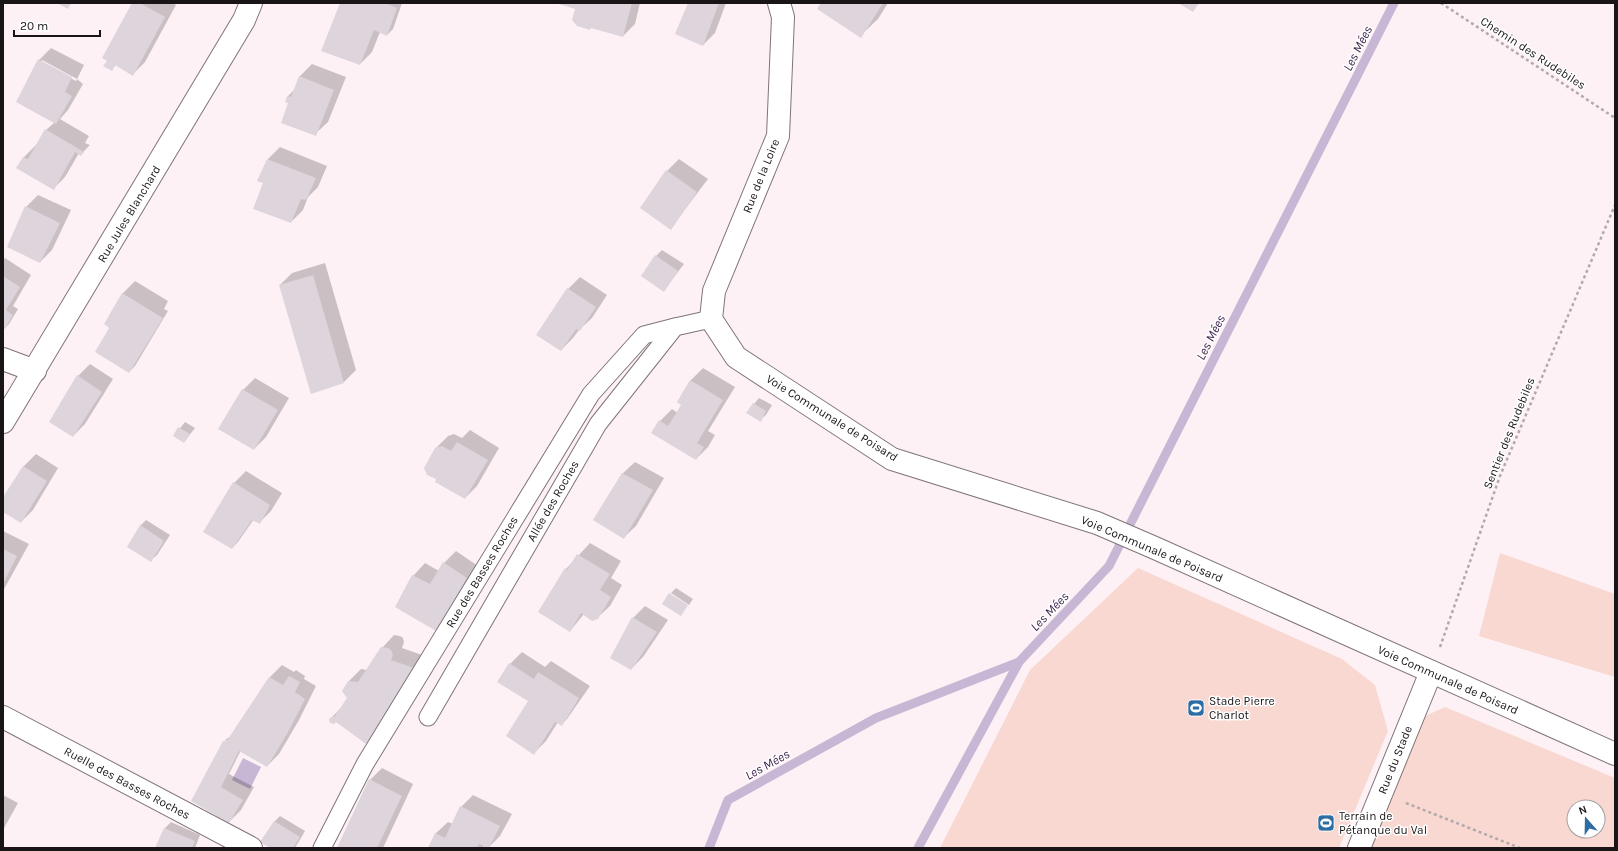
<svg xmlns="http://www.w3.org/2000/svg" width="1618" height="851" font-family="Karla,sans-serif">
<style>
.green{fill:#f8d8d1;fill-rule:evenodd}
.water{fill:#c7b7d5}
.shadow{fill:#0003}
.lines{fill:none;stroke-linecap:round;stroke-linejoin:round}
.stream{stroke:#c7b7d5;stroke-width:9}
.building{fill:#ddd4dc}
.lane-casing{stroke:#7f7478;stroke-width:19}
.street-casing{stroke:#7f7478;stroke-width:24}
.path{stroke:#b2a9ac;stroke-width:2.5;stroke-dasharray:3 3;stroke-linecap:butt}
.lane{stroke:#fff;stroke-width:17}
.street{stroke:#fff;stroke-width:22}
.labels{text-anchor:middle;stroke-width:3;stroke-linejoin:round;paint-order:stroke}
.street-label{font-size:12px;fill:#191517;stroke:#fff}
.poi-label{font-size:12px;fill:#191517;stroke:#fff;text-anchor:start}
.water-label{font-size:13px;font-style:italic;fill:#3e264f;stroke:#fff}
</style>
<rect width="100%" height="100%" fill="#fdf1f5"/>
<g class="green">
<path d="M1500,553l115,41v83l-136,-41z"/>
<path d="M1138,568l204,91 33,26 13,46 -49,117h-399l90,-178z"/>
<path d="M1445,707l170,71v70h-246l54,-131zM1574,807h24v24h-24z"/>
</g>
<path class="water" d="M243,758l18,9 -11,22 -18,-9z"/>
<g class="shadow">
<path d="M133,3h40l3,2 -31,57 -12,12 -17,-9 -5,4 -3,-9z"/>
<path d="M341,3h61l-9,26 -6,6 -7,-3 -8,20 -12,12z"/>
<path d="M559,3h81l-5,21 -12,12 -46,-28z"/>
<path d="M689,3h37l-11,30 -12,12z"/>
<path d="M822,3h66l-10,16 -18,17z"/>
<path d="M51,48l33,17 -7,14 -35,-19v3l34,18 1,-2 6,5 -15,26 -8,9 29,17 -4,7 5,2 -9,9 -2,-1 -14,24 -12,12 -36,-21 7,-11 12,-12 10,-15 9,-8 -16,-62z"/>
<path d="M312,64l34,13 -18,45 -13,12 -26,-31 -3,-1 2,-6 7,-7 5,-13z"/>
<path d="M280,147l47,19 -9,21 -10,10 -5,13 -12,12 -27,-39 4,-24z"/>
<path d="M679,159l29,20 -38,50 -3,-58z"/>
<path d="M38,195l33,15 -19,40 -12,12 -14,-55z"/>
<path d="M662,250l22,14 -20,26 -8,-34z"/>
<path d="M5,258l26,17 -18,31 5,3 -9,15 -6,6v-69z"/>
<path d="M325,263l31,107 -12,12 -33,11 -31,-108 12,-12z"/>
<path d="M580,277l27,18 -15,23 -13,12 -6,8 -12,12 7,-61z"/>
<path d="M135,281l33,20 -4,8 4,2 -33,55 -6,6 -16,-48 -4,-6 14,-25z"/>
<path d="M90,364l23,15 -28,45 -12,12 5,-60z"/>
<path d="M703,368l32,19 -27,44 7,4 -7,12 -12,12 -36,-38 12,-12 6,4 5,-8 -5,-3 13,-22z"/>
<path d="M255,378l34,20 -23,39 -12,12 -11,-59z"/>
<path d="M759,398l13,7 -6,10 -6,5 -6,-16z"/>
<path d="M185,422l10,6 -11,14 -10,-6z"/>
<path d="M470,430l29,18 -22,38 -12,12 -29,-50 12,-12 6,-2 8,4z"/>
<path d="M36,454l22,14 -25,42 -12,12 -18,-11v-12l21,-33z"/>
<path d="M635,462l29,16 -28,48 -13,12 -1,-64z"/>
<path d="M246,471l36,22 -11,18 -12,12 -5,-4 -16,23 -6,6 2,-65z"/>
<path d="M146,520l24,15 -13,20 -6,5 -11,-34z"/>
<path d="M3,531l26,13 -26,47z"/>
<path d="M590,543l31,18 -10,17 11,7 -12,21 -13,12 -13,-4 -14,17 -30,-19 26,-43z"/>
<path d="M456,551l22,15 -30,51 -12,12 -23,-53 12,-13 14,8 5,-8z"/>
<path d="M676,588l17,11 -4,6 -18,-12z"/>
<path d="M645,606l23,14 -25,37 -12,12 -19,-12 21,-39z"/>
<path d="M394,635l6,1 3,2 1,4 -2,6 23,8 -47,74 -12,12 -35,-24 12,-12 6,-9v-16l12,-12 6,1 15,-22z"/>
<path d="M522,652l23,15 6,-6 39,25 -23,33 -5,5 -4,-2 -12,19 -12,12 -5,-52 -19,-37z"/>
<path d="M282,665l12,7 2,-2 9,6 -1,3 12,7 -17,34 -20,34 -12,12 -26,-16 -12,24 25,13 -13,23 -12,12 -37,-21 32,-60 9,4 -8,-5 6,-4 39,-59z"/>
<path d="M382,768l31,16 -30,64h-45l32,-68z"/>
<path d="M3,795l15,8 -15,27z"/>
<path d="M473,795l39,19 -12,22 -12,12 -4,-2 -2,2h-52l5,-14 13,-12 5,2 8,-17z"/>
<path d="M280,816l25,15 -10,17h-23l3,-27z"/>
<path d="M171,822l29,13 -5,13h-39l9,-20z"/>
</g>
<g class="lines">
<g class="stream">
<path d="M709,848l19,-48 148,-82 143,-56 90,-96 285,-563"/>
<path d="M918,848l101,-186"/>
</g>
</g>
<g class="building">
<path d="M57,3h14l-3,6z"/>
<path d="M132,3h8l25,14 -32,59 -18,-11 -3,6 -9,-5 4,-5 -5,-3z"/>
<path d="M340,3h45l12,5 -10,28 -13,-6 -14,35 -39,-14z"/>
<path d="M556,3h76l-9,34 -32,-9 -1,2 -13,-4 -5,-6 3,-11z"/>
<path d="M688,3h31l-16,43 -28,-12z"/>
<path d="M821,3h62l-22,35 -44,-29z"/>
<path d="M1178,3h21l-6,9z"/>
<path d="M38,59l34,18 -7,15 7,4 -16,28 -40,-22z"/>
<path d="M299,76l35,14 -18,46 -35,-13 7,-20 -3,-1 2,-6 4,1z"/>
<path d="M45,129l39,23 -3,4 -6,-4 -21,38 -38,-22 7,-11 5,2z"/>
<path d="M267,159l49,19 -10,22 -5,-1 -10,24 -38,-14 10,-26 -6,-2z"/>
<path d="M666,170l31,22 -26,38 -31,-22z"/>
<path d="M25,206l35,17 -20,40 -33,-16z"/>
<path d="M655,255l23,16 -14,21 -23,-16z"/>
<path d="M313,275l31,108 -33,11 -32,-109z"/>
<path d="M3,276l17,11 -14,23 7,5 -10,17z"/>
<path d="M567,288l29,19 -16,24 -4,-2 -15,22 -25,-16z"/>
<path d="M122,293l41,25 -34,55 -34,-21 14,-24 -5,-4z"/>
<path d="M77,375l25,17 -29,45 -24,-15z"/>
<path d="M690,380l33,20 -26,43 7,4 -8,13 -45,-27 8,-13 9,6 13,-21 -4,-3z"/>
<path d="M242,389l36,21 -24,40 -36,-21z"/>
<path d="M753,403l13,8 -5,11 -15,-9z"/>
<path d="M178,427l12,7 -6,9 -11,-7z"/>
<path d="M457,442l31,18 -23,39 -30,-17 1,-3 -9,-4 -3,-7 11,-20 7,-2 9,5z"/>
<path d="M23,466l24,15 -26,42 -18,-11v-15z"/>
<path d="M622,473l31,17 -29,49 -31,-19z"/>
<path d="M233,482l37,23 -10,19 -8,-4 -20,29 -29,-17z"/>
<path d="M140,525l24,16 -13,21 -24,-15z"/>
<path d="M3,549l14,7 -14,28z"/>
<path d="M577,554l33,20 -10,16 11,7 -13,22 -6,2 -11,-8 -11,19 -32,-20 27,-44 2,2z"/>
<path d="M443,562l24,16 -31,53 -41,-24 17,-32 18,9z"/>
<path d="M669,593l19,12 -7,11 -19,-12z"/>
<path d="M632,617l25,15 -26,38 -21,-12z"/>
<path d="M381,647l7,1 3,2 2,5 -2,5 23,8 -48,76 -30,-22 -2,2 -4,-1 -1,-4 1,-1 5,-2 12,-18 -5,-7 6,-10 10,1z"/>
<path d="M509,663l25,16 4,-7 41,26 -17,28 -7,-4 -21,33 -28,-19 22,-35 -31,-19z"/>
<path d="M289,676l11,6 -5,10 10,7 -18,35 -20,33 -28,-16 -18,36 22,13 -14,23 -38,-22 32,-60 3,1 43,-65 14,8z"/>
<path d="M369,779l33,17 -25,52h-40z"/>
<path d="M460,806l40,20 -11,22 -10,-4 -2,4h-49l7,-15 10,5z"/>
<path d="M274,821l26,16 -7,11h-23l-10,-6z"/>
<path d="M164,828l31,13 -3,7h-37z"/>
</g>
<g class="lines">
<g class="lane-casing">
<g id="lane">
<path d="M428,717l170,-293 77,-97 36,-8"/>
<path d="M322,848l43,-84 226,-370 53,-59 31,-8"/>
</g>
</g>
<g class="street-casing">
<g id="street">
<path d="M779,3l4,14 -5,119 -64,155 -3,28 25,38 156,102 205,64 58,25 460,206"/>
<path d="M3,359l32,12"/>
<path d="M3,422l241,-402 7,-17"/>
<path d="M3,717l248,131"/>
<path d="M1359,848l72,-176"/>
</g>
</g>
<g class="path">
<path d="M1441,3l174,115"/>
<path d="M1440,647l60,-171 115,-271"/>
<path d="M1406,803l114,45"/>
</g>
<use href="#lane" class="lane"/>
<use href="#street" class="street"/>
</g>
<defs>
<g id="stadium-square" transform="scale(0.9)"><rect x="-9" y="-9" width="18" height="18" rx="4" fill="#2c6da3" stroke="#fff"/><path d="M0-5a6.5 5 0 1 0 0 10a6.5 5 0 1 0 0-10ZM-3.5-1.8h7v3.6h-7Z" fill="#fff"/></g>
</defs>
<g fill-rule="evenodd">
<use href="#stadium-square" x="1196" y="708"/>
<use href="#stadium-square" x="1326" y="823"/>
</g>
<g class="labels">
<g class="street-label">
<text transform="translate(1533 53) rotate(33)" y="4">Chemin des Rudebiles</text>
<text transform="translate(761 176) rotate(-68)" y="4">Rue de la Loire</text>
<text transform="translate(129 214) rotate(-59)" y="4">Rue Jules Blanchard</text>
<text transform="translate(832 418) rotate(32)" y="4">Voie Communale de Poisard</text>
<text transform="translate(1509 433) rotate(-68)" y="4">Sentier des Rudebiles</text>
<text transform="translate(553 501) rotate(-60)" y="4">Allée des Roches</text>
<text transform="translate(1152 549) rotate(23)" y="4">Voie Communale de Poisard</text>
<text transform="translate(482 572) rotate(-59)" y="4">Rue des Basses Roches</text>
<text transform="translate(1448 680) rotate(24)" y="4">Voie Communale de Poisard</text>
<text transform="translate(1395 760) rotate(-68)" y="4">Rue du Stade</text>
<text transform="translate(127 783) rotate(28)" y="4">Ruelle des Basses Roches</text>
</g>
<g class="poi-label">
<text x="1209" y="705">Stade Pierre<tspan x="1209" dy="14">Charlot</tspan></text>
<text x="1339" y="820">Terrain de<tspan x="1339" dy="14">Pétanque du Val</tspan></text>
</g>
<g class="water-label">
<text transform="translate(1357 48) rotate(-63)" y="5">Les Mées</text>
<text transform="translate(1210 337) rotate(-63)" y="5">Les Mées</text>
<text transform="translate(1049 611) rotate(-46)" y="5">Les Mées</text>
<text transform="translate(767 764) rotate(-29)" y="5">Les Mées</text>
</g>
</g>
<rect width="1618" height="851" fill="none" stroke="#191517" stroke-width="8"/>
<g transform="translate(1586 819) rotate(340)"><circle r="19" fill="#ffffff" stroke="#a3a1a2"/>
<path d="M0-3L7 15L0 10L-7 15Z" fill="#2c6da3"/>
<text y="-6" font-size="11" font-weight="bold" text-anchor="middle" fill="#191517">N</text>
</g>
<path d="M14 30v6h86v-6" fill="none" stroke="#191517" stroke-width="2"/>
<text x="20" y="30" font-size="12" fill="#191517" stroke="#ffffff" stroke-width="3" paint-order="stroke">20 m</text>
</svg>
